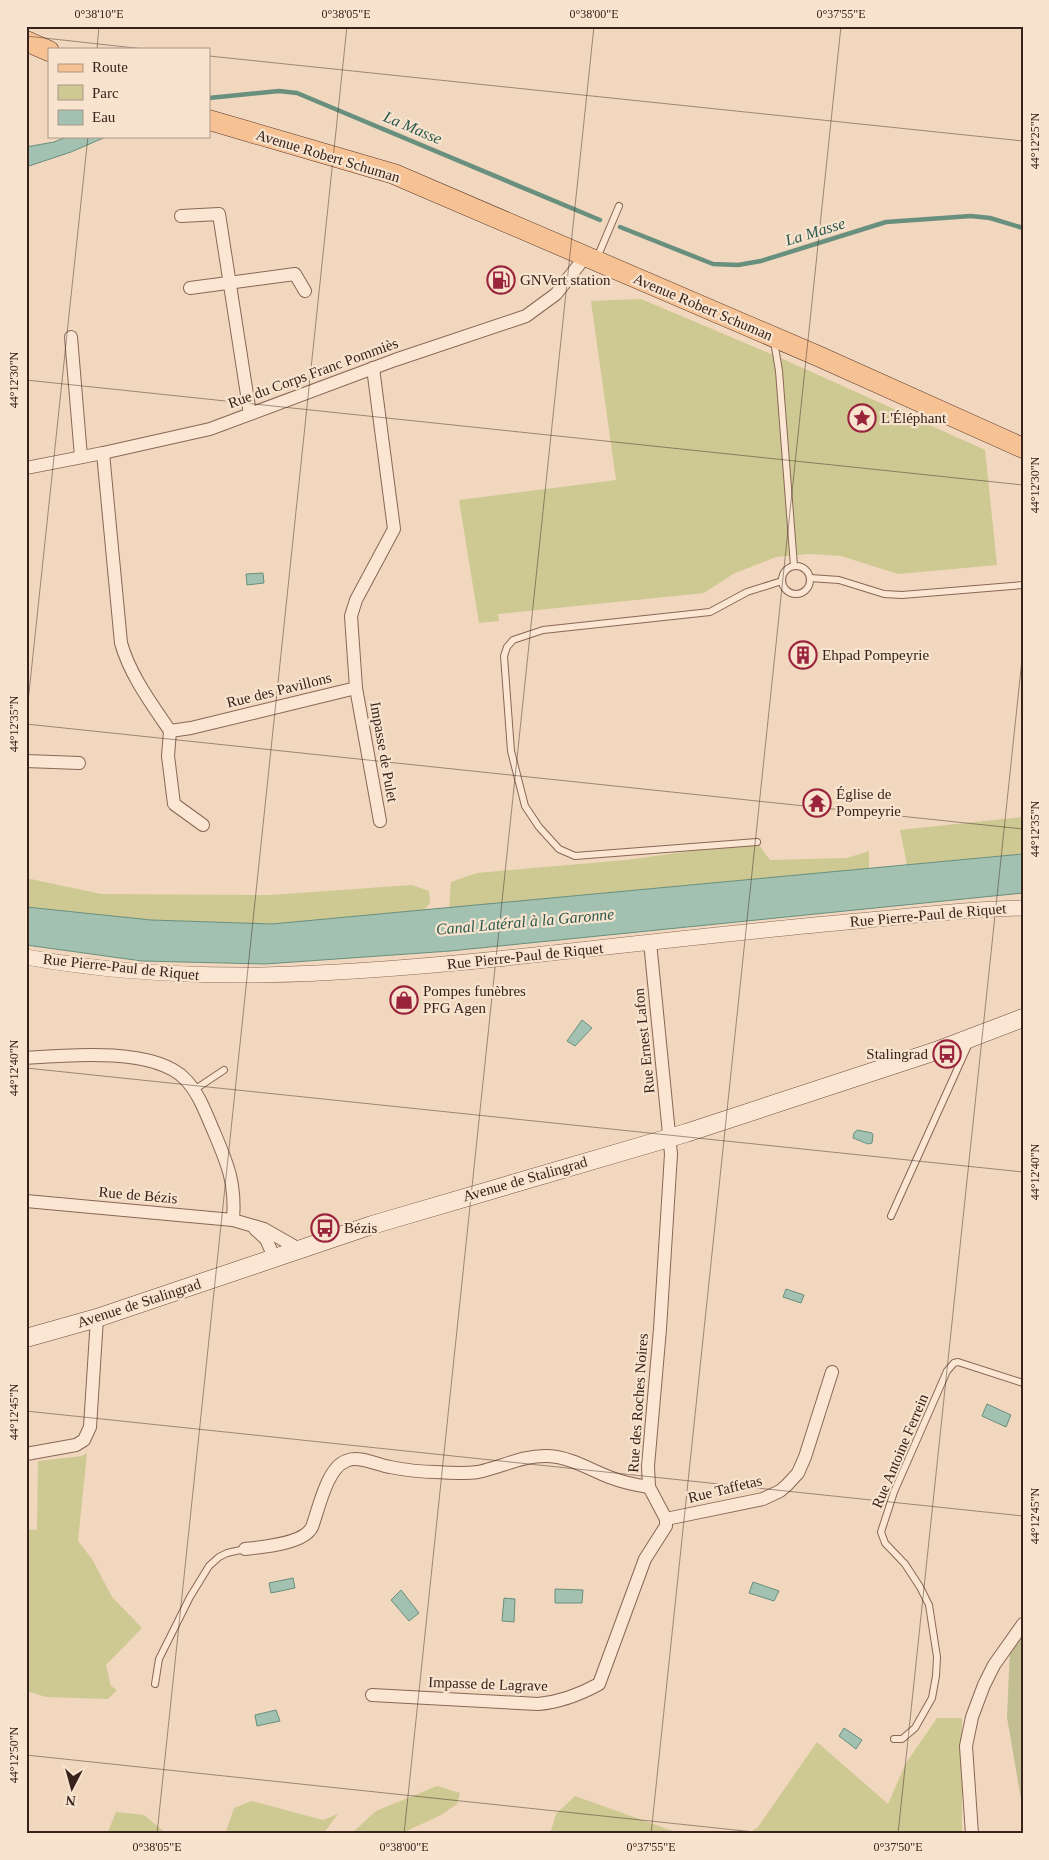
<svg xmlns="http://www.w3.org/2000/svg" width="1049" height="1860" font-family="Georgia,serif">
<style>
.green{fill:#cec892}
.cemetery{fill:#c2be92}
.water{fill:#a2c1b1;stroke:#698f7e}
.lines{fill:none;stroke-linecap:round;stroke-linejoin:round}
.stream{stroke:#698f7e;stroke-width:4.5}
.service-casing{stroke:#896756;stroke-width:8}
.minor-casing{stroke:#896756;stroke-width:14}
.tertiary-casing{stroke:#896756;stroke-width:16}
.secondary-casing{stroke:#6a483a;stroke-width:19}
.primary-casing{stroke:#56362b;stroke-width:21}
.service{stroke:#fae6d2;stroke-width:6}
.minor{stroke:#fae6d2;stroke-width:12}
.tertiary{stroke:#fae6d2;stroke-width:15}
.secondary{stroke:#fae6d2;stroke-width:18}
.primary{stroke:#f6c294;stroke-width:20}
.ticks{fill:none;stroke:#38231c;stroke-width:1;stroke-opacity:0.45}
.labels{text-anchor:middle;stroke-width:4.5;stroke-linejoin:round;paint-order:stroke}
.street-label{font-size:15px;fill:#38231c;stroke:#f7e3ce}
.poi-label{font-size:15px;fill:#38231c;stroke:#f7e3ce;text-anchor:start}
.water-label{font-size:16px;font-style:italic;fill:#2a584c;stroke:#f7e3ce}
.neatline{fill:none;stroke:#38231c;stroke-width:2}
.ticks-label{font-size:12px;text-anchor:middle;fill:#38231c}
</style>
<rect width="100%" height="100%" fill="#f0d7be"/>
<g class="green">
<path d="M641,299l135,57 209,94 12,115 -99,9 -57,-18 -32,-2 -33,3 -43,17 -29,19 -206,21 1,7 -20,2 -20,-123 157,-20 -25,-179z"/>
<path d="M1023,817v37l-116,11 -7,-35z"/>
<path d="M757,842l13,18 77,-2 22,-7v18l-420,40 2,-27 26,-9 149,-13z"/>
<path d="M26,878l75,16 169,1 142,-10 17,6 1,12 -7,8 -151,13 -121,-4 -125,-13z"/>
<path d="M87,1453l-9,88 14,18 20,38 30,31 -36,37 5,21 6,4 -9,9 -62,-2 -20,-6v-162l11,1 1,-69 44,-5z"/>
<path d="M937,1718h25v116h-214l10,-7 59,-85 71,62 18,-41z"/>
<path d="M437,1786l23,7 -3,11 -16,11 -41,19h-49l25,-23z"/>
<path d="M575,1796l106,38h-131l6,-20z"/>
<path d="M252,1801l71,19 15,-6 -15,20h-98l9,-26z"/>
<path d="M116,1812l28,3 23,19h-60z"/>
</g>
<path class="cemetery" d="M1023,1632v179l-16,-94 3,-68z"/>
<g class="water">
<path d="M69,136h39l-37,16 -45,15v-20l28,-5z"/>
<path d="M263,573l1,10 -17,2 -1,-11z"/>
<path d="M1023,854v39l-573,58 -185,13 -123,-3 -116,-16v-38l125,13 121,4z"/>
<path d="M582,1020l10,8 -17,18 -8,-5z"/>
<path d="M857,1130l15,3 1,2 -1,8 -4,1 -15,-6 1,-5z"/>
<path d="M786,1289l18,6 -3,8 -18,-6z"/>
<path d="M987,1404l24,11 -5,12 -24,-11z"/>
<path d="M293,1578l2,10 -24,5 -2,-10z"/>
<path d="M753,1582l26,9 -5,10 -25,-8z"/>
<path d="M555,1589l28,1 -1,13h-27z"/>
<path d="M401,1590l18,23 -10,8 -18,-21z"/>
<path d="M504,1598l11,1 -1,23 -12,-1z"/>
<path d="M276,1710l4,11 -23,5 -2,-11z"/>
<path d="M844,1728l18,12 -6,9 -17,-13z"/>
</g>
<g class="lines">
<g class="stream">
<path d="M209,98l70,-7 18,2 303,127"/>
<path d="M620,227l93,37 25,1 23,-4 125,-39 85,-6 19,2 33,10"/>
</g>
<g class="service-casing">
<g id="service">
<path d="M597,258l22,-52"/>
<path d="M774,341l5,30 15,195"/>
<circle cx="796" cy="580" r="14"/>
<path d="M810,578l29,2 45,14 18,1 121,-10"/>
<path d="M757,842l-182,14 -16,-7 -20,-22 -14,-21 -14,-55 -7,-95 3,-9 6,-7 30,-10 167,-18 37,-20 35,-11"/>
<path d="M194,1090l30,-20"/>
<path d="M891,1216l79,-175"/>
<path d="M155,1684l4,-25 31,-62 19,-31 10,-9 8,-4 18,-4"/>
<path d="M894,1739h8l13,-11 17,-30 4,-22 1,-19 -8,-52 -9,-18 -15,-23 -20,-21 -4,-11 13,-40 53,-121 7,-8 4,-1 65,21"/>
</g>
</g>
<g class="minor-casing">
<g id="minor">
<path d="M181,216l38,-2 31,200"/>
<path d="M190,288l105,-14 10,17"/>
<path d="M71,337l10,120"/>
<path d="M103,453l18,190c9,32 30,60 49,88l21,-3 165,-40 -5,-72 5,-16 38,-71 -21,-161"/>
<path d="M26,468l77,-15 107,-24 185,-69 131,-44 30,-22 29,-37"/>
<path d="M356,688l24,133"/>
<path d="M170,731l-2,25 6,48 29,21"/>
<path d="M26,761l53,2"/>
<path d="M26,1058c41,-3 128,-11 159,21 14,14 21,35 29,53 14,33 22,52 19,88"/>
<path d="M26,1201l207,19 31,9 35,20"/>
<path d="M255,1229l11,10 8,18"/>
<path d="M26,1454l50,-9 8,-5 6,-13 7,-109"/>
<path d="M666,1519l97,-20 17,-8 7,-6 11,-12 7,-16 27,-85"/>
<path d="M245,1549c17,-2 59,-5 67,-22 7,-19 15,-59 34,-66 13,-6 31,4 44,6 15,3 31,5 46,5 13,1 28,2 42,0 24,-5 45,-17 70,-16 22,1 41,13 61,21 13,5 26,8 40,10"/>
<path d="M372,1695l166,9c23,-2 41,-9 61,-20l46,-125 21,-33v-7l-17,-32 -1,-21 12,-137 11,-175 -21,-212"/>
<path d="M972,1834l-6,-88 6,-29 12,-32 10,-20 29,-41"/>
</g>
</g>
<g class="tertiary-casing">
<path id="tertiary" d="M26,957c158,29 313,18 471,2 120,-13 240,-27 360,-38 55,-5 111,-12 166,-13"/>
</g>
<g class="secondary-casing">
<path id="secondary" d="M26,1338l71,-20 275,-93 314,-92 253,-83 84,-32"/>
</g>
<g class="primary-casing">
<g id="primary">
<path d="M26,41l23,10"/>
<path d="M209,120l185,54 424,182 205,92"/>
</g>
</g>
<use href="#service" class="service"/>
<use href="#minor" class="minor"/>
<use href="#tertiary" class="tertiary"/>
<use href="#secondary" class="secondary"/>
<use href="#primary" class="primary"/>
</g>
<path class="ticks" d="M26,36l118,13M97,49l2,-23M209,56l814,85M26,380l997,105M26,721l62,-585M26,724l997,105M26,1068l997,104M26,1411l997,105M26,1755l747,79M157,1834l190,-1808M404,1834l190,-1808M651,1834l190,-1808M898,1834l125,-1184"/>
<defs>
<g id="fuel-ring" transform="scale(1.4375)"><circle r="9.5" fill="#f7e3ce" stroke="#9b243d" stroke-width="1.5"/><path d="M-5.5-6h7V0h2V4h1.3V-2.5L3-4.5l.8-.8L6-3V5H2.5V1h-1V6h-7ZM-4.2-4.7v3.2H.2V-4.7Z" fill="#9b243d"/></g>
<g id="sight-ring" transform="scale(1.4375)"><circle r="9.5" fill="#f7e3ce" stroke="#9b243d" stroke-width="1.5"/><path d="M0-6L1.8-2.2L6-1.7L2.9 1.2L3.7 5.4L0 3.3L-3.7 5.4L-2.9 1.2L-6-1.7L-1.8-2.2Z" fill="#9b243d"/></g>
<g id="building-ring" transform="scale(1.4375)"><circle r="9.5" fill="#f7e3ce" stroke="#9b243d" stroke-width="1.5"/><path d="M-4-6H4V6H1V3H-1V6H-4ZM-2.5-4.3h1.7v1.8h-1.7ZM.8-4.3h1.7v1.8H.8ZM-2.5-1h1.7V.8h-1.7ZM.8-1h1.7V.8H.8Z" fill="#9b243d"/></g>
<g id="temple-ring" transform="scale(1.4375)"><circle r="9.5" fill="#f7e3ce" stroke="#9b243d" stroke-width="1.5"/><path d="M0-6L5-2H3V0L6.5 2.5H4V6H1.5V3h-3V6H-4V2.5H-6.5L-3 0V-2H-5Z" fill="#9b243d"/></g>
<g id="shop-ring" transform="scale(1.4375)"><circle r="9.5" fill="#f7e3ce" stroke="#9b243d" stroke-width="1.5"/><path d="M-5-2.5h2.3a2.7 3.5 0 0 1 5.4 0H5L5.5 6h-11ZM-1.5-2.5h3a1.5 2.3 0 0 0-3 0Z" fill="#9b243d"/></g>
<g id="bus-ring" transform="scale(1.4375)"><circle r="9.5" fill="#f7e3ce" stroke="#9b243d" stroke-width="1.5"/><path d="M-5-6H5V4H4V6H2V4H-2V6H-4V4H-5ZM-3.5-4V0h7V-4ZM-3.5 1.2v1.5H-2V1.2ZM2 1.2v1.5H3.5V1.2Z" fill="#9b243d"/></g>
</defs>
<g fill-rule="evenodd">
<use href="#fuel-ring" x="501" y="280"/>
<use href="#sight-ring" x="862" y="418"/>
<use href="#building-ring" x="803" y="655"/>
<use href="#temple-ring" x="817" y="803"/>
<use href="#shop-ring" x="404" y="1000"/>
<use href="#bus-ring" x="947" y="1054"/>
<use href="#bus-ring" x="325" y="1228"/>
</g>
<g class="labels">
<g class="street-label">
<text transform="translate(328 156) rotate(17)" y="5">Avenue Robert Schuman</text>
<text transform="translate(703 307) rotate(23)" y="5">Avenue Robert Schuman</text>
<text transform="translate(313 373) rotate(-20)" y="5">Rue du Corps Franc Pommiès</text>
<text transform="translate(279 690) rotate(-14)" y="5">Rue des Pavillons</text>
<text transform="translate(384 752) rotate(80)" y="5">Impasse de Pulet</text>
<text transform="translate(928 915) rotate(-5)" y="5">Rue Pierre-Paul de Riquet</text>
<text transform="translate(525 956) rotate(-6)" y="5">Rue Pierre-Paul de Riquet</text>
<text transform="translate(121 967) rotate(6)" y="5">Rue Pierre-Paul de Riquet</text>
<text transform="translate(644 1041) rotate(-96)" y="5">Rue Ernest Lafon</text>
<text transform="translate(525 1179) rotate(-16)" y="5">Avenue de Stalingrad</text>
<text transform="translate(138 1195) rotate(5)" y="5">Rue de Bézis</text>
<text transform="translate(139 1303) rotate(-18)" y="5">Avenue de Stalingrad</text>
<text transform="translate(638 1403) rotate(-86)" y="5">Rue des Roches Noires</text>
<text transform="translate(900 1451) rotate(-67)" y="5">Rue Antoine Ferrein</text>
<text transform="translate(725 1489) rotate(-14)" y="5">Rue Taffetas</text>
<text transform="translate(488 1684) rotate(2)" y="5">Impasse de Lagrave</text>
</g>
<g class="poi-label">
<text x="520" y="285">GNVert station</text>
<text x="881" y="423">L'Éléphant</text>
<text x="822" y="660">Ehpad Pompeyrie</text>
<text x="836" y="799">Église de<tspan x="836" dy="17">Pompeyrie</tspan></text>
<text x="423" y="996">Pompes funèbres<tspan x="423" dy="17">PFG Agen</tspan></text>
<text x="928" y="1059" text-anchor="end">Stalingrad</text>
<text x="344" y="1233">Bézis</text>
</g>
<g class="water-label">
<text transform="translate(413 127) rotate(23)" y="6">La Masse</text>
<text transform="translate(815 231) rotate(-17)" y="6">La Masse</text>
<text transform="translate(525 921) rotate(-5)" y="6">Canal Latéral à la Garonne</text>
</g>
</g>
<rect width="1049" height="1860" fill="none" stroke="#f7e3ce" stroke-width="55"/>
<rect x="48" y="48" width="162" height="90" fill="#f7e3ce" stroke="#ab9687"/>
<rect x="58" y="64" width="25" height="8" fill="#f6c294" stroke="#ab9687"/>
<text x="92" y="72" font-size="15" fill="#38231c">Route</text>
<rect x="58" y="85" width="25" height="15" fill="#cec892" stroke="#ab9687"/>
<text x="92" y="98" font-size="15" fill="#38231c">Parc</text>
<rect x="58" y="110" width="25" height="15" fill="#a2c1b1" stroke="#ab9687"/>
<text x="92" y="122" font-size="15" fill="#38231c">Eau</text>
<g transform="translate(72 1788) rotate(186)" stroke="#f7e3ce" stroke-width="4" paint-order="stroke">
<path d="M0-4L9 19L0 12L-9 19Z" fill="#38231c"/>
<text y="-8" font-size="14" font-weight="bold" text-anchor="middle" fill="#38231c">N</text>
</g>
<rect x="28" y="28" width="994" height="1804" class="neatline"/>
<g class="ticks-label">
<text x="99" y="18">0°38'10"E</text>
<text x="346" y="18">0°38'05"E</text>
<text x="594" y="18">0°38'00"E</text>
<text x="841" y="18">0°37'55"E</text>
<text transform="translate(1035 141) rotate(-90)" y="4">44°12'25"N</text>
<text transform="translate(14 380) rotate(-90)" y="4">44°12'30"N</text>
<text transform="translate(1035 485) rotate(-90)" y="4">44°12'30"N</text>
<text transform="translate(14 724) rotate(-90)" y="4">44°12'35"N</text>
<text transform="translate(1035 829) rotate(-90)" y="4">44°12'35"N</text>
<text transform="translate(14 1068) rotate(-90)" y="4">44°12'40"N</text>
<text transform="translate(1035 1172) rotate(-90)" y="4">44°12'40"N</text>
<text transform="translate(14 1412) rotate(-90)" y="4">44°12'45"N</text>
<text transform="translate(1035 1516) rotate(-90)" y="4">44°12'45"N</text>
<text transform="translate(14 1755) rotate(-90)" y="4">44°12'50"N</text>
<text x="157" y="1851">0°38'05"E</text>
<text x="404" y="1851">0°38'00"E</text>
<text x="651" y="1851">0°37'55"E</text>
<text x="898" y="1851">0°37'50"E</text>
</g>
</svg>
